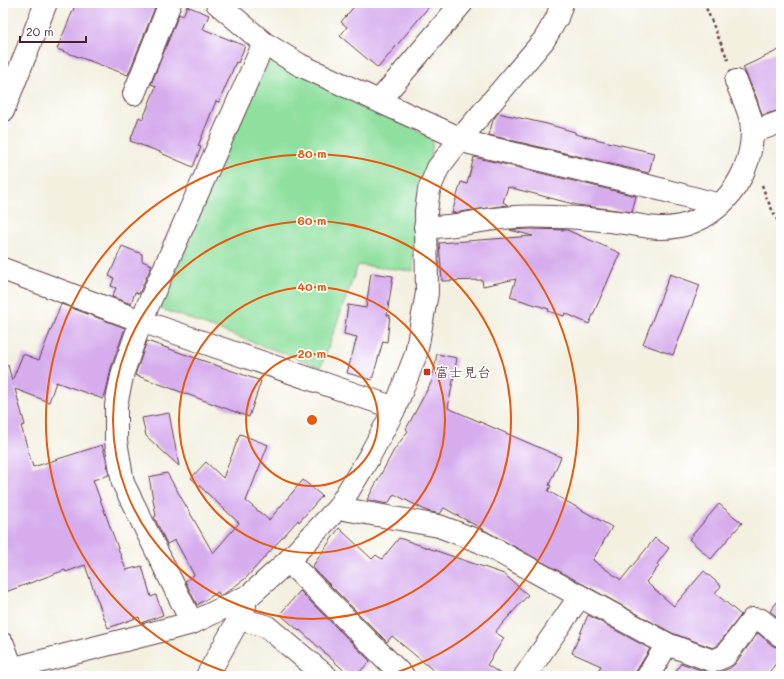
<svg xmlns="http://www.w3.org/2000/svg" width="784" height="679" font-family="Mali,'Klee One',sans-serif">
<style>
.green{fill:#8fe09f;stroke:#6c8065}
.building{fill:#d6aced}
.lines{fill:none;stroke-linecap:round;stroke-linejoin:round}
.minor-casing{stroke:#633e46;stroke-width:24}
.path{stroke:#633e46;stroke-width:2.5;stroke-dasharray:3 3;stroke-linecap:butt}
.minor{stroke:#fff;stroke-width:22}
.ring{fill:none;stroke:#e8590c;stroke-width:2}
.poi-dot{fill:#c8321e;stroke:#fff;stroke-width:1.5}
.labels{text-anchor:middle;stroke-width:3.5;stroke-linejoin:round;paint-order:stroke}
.poi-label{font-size:14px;fill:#4a1f2b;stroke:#fff;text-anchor:start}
.centre{fill:#e8590c;stroke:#fff;stroke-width:2}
.ring-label{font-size:12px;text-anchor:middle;font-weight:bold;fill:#e8590c;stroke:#fff;stroke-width:3.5;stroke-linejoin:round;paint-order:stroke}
</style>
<rect width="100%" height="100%" fill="#fff"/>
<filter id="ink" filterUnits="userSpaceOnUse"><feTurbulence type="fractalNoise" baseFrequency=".025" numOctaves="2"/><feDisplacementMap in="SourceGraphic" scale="8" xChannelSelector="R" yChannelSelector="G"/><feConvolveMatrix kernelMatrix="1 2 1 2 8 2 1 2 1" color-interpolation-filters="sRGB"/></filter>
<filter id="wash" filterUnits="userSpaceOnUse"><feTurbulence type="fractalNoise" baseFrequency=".012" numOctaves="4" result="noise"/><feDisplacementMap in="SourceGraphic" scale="16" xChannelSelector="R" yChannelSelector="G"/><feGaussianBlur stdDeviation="0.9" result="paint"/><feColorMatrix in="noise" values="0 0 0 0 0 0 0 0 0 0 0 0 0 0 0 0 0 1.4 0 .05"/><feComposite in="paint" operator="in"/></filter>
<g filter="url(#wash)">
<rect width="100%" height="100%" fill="#f3f0e0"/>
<path class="green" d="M266,59l17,4 150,75 -3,29 -11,24 -5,20 -1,60 -55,-6 -37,102 -162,-59z"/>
<g id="blocks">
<g class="building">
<path d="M76,3h73l7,2 -28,70 -71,-26z"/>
<path d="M357,3h75l-54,65 -38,-32 7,-9 -6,-5z"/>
<path d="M187,6l22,9 -6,14 42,17 -7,17 -2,-1 -17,40 -3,-1 -18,45 3,1 -8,20 -30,-13v-1l-33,-12 9,-24 4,2 13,-33 -5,-2 28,-70 4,2z"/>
<path d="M781,49v61l-19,5 -6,-19 -13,-29z"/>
<path d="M498,113l49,11 28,8v2l79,19 -5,20 -160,-38 4,-15z"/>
<path d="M474,157l162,39 -4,16 -55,-7 -69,-18 -5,15 5,3 -56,8 9,-31 6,2z"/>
<path d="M532,229l35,1 53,23 -31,71 -24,-11 -1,3 -16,-5 1,-2 -39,-12 6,-18 -33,7 -1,-6 -40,1 -3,-38 94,-7 -23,-6z"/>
<path d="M122,246l20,8v7l10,4 -13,29 -4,-2 -4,12 -19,-7 4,-9 -5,-2 3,-8 -5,-2z"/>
<path d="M371,273l22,3 -6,39h3l-3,27 -4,-1 -11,39 -25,-7 10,-36 -13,-3 4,-29 18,3z"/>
<path d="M670,274l30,11 -27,70 -30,-11z"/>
<path d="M61,304l64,24 -14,40 -5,24 -3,7 -47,-17 -7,20 -34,-13 10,36 -4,1 12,41 69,-22 4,13 3,17 -16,5 33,90 16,-4 9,31 5,-2 7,20 -22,8 -2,-6 -31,11 -14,-37 -9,-26 -19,7 -1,-2 -62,23v-227l5,-1 4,16 11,-27 16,6z"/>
<path d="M147,341l114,40 -12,36 -114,-42z"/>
<path d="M437,354l20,4 -9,50 113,49 -12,28 2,1 -3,5 64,36 -19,33 28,20 34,-42 14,10 -12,16 2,2 -13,16 28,24 30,-35 17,15 -6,7 26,22 -24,31 -4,2 -41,-15 -228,-125 -4,6 -13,-3 -33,-17 -6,10 -21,-4 27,-50 14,-19 -2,-2 26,-48z"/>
<path d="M169,413l10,53 -33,-30 -4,-18z"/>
<path d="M240,434l28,11 -22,56 23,19 34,-40 19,16 -23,26 -1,-2 -52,58 -22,16 -4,2 -2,-4 -21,13 -12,-24 9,-6 -19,-35 -8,4 -13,-27 2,-1 -7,-39 18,-4 46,80 26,-30 -48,-45 15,-16 17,16z"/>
<path d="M719,504l23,19 -31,36 -22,-20z"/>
<path d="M339,528l33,31 4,-4 6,4 17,-21 105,36 24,21 -33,37 9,6 -17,27 17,11h-64l-48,-40 -5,6 -75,-75z"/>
<path d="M300,591l70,70 -14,15h-6l-50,-46 -1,1 -19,-17z"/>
<path d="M781,597v23l-11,-9z"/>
<path d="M588,615l62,34 -17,27h-38l6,-10 -29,-13z"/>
<path d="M758,633l15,13 8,2v9l-15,19h-93l8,-13 28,10h9l12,-5 5,-4z"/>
</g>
</g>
</g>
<g filter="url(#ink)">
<use href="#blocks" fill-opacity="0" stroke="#633e46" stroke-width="1"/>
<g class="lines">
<g class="minor-casing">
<g id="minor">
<path d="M217,3l47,40 36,22 170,78 174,42 76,20"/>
<path d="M134,94l36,-91"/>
<path d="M379,101l83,-98"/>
<path d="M3,111l43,-108"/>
<path d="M752,132l29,-10"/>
<path d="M425,227c24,1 46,-5 69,-8 20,-3 41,-3 61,-2 23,0 47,3 70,6 11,2 22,4 33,5 53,2 93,-44 94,-95 1,-17 -10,-36 -16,-52"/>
<path d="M3,269l138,52 254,87"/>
<path d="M338,508l101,18 42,16 186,102 46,17 12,-5 28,-37 8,1 20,16"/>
<path d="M288,561l115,115"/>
<path d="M239,619l27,7 60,50"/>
<path d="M192,623l-69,-140 -7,-42v-36l7,-33 18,-51 123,-278"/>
<path d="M3,644l9,24"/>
<path d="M3,671l189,-48 58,-28 38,-34 50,-53 31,-51 26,-49 21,-54 11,-61 -1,-82 3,-21 9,-22 23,-30 83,-98 13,-22 5,-15"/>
<path d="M207,676l32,-57 6,-13"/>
<path d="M525,676l55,-80"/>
<path d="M648,676l19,-32"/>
</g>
</g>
<g class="path">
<path d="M704,3l24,57"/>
<path d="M762,185l5,14 14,29"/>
</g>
<use href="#minor" class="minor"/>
</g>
</g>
<g class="ring">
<circle cx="312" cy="420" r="66"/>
<circle cx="312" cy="420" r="133"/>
<circle cx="312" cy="420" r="199"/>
<path d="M239 676A266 266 0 1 1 385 676"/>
</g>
<rect class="poi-dot" x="423" y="368" width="8" height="8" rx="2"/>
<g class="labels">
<g class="poi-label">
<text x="435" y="377">富士見台</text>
</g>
</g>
<circle cx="312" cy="420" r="6" class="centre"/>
<g class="ring-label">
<text x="312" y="158">80 m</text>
<text x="312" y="225">60 m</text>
<text x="312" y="291">40 m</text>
<text x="312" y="358">20 m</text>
</g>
<rect width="784" height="679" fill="none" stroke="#fff" stroke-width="16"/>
<path d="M20 36v6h66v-6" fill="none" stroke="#4a1f2b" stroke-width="2"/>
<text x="26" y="36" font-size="12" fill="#4a1f2b" stroke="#ffffff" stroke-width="3" paint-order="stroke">20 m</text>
</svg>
